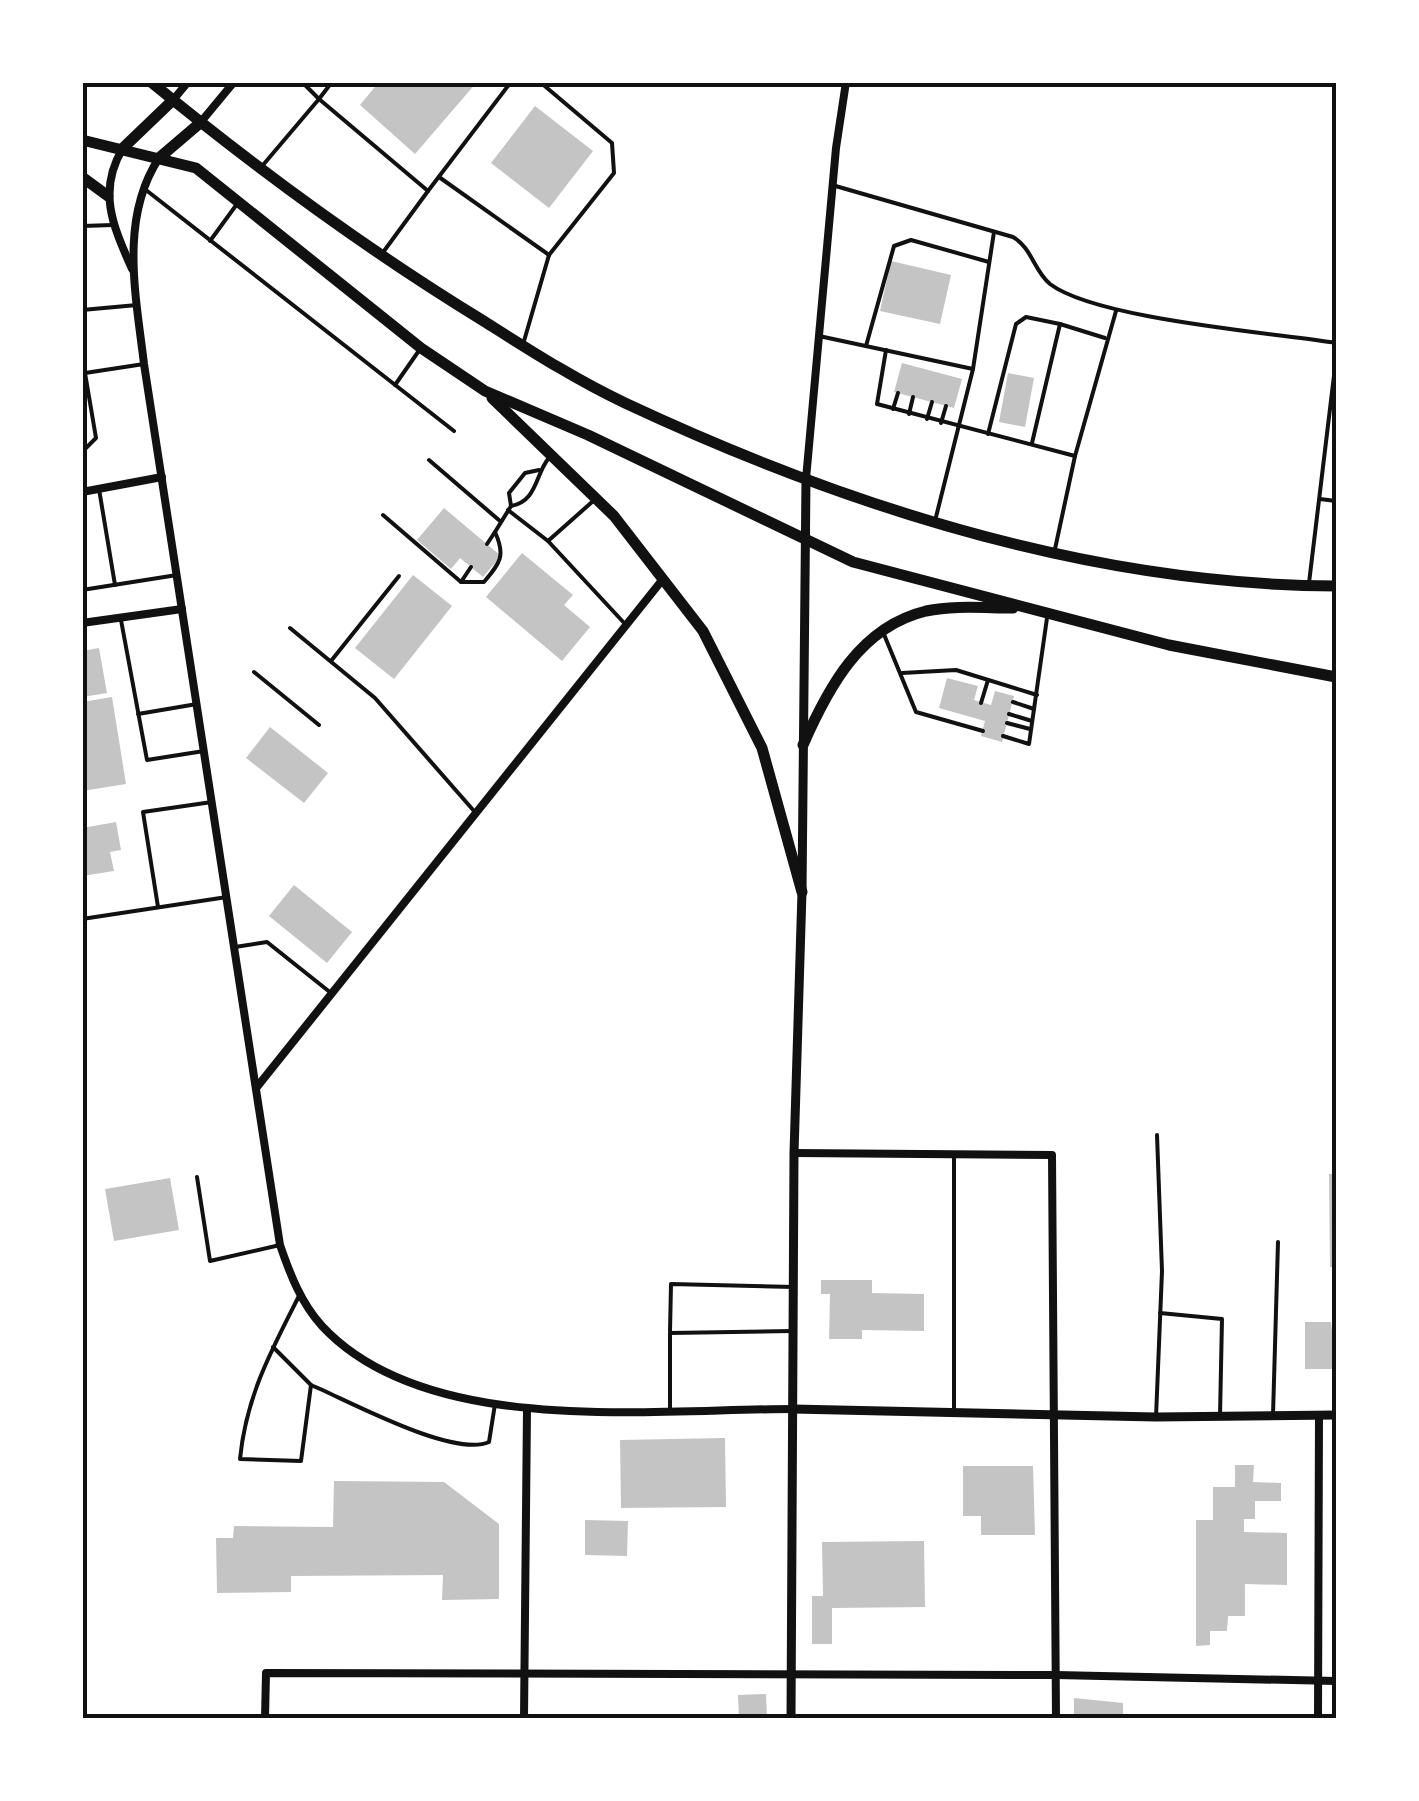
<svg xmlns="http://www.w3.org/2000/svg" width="1419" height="1801" font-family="'Fira Sans Condensed',sans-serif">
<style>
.building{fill:#c4c4c4}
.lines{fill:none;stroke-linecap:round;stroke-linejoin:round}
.service{stroke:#111;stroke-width:4}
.minor{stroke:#111;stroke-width:8}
.tertiary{stroke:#111;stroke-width:9}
.primary{stroke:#111;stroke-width:11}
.neatline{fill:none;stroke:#111;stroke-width:4}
</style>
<rect width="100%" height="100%" fill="#fff"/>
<g class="building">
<path d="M379,82h98l-62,72 -55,-49z"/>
<path d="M535,106l58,45 -44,57 -58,-45z"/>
<path d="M891,261l60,14 -11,49 -60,-13z"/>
<path d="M902,363l60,16 -8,29 -60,-16z"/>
<path d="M1008,373l26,5 -9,49 -26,-5z"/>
<path d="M444,508l57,48 -18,21 -23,-19 -9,11 -34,-29z"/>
<path d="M522,553l51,42 -9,10 26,22 -28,34 -76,-64z"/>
<path d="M413,575l39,31 -58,73 -39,-31z"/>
<path d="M99,648l8,45 -25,4v-46z"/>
<path d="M947,678l31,8 -4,14 17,5 4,-14 19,5 -12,46 -21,-6 4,-15 -46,-13z"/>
<path d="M112,697l14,87 -44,7v-89z"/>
<path d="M270,727l58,46 -24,30 -58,-45z"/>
<path d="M116,822l5,28 -11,2 4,19 -32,5v-48z"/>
<path d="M294,885l58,47 -25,31 -58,-47z"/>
<path d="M1329,1174h7v93h-6z"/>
<path d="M170,1178l9,52 -65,11 -9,-52z"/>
<path d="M821,1280h51v13l52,1v37l-62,-1v9h-33l1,-45h-9z"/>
<path d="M1305,1322h26l5,47h-31z"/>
<path d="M725,1438l1,69 -105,1 -1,-68z"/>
<path d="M1235,1465h19l-1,17 28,1v18h-26v18h-11v13l43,1v52l-42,-1v32h-17l-1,15h-17v14l-14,1v-126h17v-33h22z"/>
<path d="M963,1466h70l2,69h-54v-19h-18z"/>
<path d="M334,1481l110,1 55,42v75l-57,1 1,-25 -152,1v16l-74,1 -1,-55h17l1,-12 99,1z"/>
<path d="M585,1520l43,1 -1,35 -42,-1z"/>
<path d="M924,1541l1,66 -93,1v36h-20v-48h11l-1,-54z"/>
<path d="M766,1694l1,24h-28l-1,-23z"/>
<path d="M1074,1698l49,5v15h-49z"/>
</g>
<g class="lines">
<g class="service">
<path d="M332,82l-13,17 109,92 -44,60"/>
<path d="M1336,82v1"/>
<path d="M263,165l56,-66 -17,-17"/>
<path d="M439,177l110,78"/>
<path d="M832,185l181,52c19,11 21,34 37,47 46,35 223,49 286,59"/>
<path d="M146,190l308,241"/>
<path d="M428,191l83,-109"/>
<path d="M82,226l31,-1"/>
<path d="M210,241l27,-37"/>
<path d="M82,310l55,-5"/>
<path d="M819,336l154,33 -37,148"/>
<path d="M524,341l25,-86 65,-82 -2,-30 -72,-61"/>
<path d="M866,346l28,-100 17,-6 78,22"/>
<path d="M886,350l-9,54 198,52 41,-145"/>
<path d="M82,360l3,13"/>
<path d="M973,369l21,-137"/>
<path d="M395,385l23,-33"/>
<path d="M893,409l5,-16"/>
<path d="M909,414l4,-17"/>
<path d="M927,419l5,-17"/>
<path d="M941,423l5,-17"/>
<path d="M988,434l28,-110 10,-7 34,7"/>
<path d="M1032,443l28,-119 45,14"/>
<path d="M82,452l14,-14 -11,-65 59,-9"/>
<path d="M429,460l71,61"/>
<path d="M99,489l16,96"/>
<path d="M1320,499l16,2"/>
<path d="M511,506l-2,-13 16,-20 14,-3"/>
<path d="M508,510l40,31 78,84"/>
<path d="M383,515l78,67h23c16,-19 22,-26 11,-50l16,-26c26,-5 24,-30 37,-47"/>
<path d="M548,541l44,-39"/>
<path d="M487,544l8,-12"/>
<path d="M1055,549l20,-93"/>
<path d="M461,582l10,-15"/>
<path d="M1309,583l27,-224"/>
<path d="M82,590l95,-15"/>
<path d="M121,620l26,140 57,-9"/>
<path d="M290,628l85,70 99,113"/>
<path d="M883,632l33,80 67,19"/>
<path d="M331,661l68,-85"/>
<path d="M254,672l65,53"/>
<path d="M902,673l54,-3 81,25"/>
<path d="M1013,702l21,7"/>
<path d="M981,703l7,-23"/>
<path d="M138,714l59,-10"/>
<path d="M1009,714l23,7"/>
<path d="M1007,723l23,6"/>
<path d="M1003,736l26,8 18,-126"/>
<path d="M158,907l-15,-95 69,-10"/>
<path d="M82,919l145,-22"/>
<path d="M235,947l32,-5 64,51"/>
<path d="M197,1177l13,84 70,-16"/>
<path d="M1160,1313l62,6 -2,97"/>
<path d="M670,1331l1,-47 123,3"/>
<path d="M273,1347l38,38 -10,76 -61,-2c6,-63 32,-110 60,-165"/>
<path d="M311,1385c38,16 142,73 178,57l6,-38"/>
<path d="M670,1409v-76l123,-2"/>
<path d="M954,1409v-255"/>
<path d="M1273,1415l5,-173"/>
<path d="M1156,1417l6,-146 -5,-136"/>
</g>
<g class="minor">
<path d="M173,100l15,-18"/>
<path d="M200,123l34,-41"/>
<path d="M123,148c-26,43 -10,78 9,121"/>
<path d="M159,158c-40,61 -23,138 -15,206l136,881c10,29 21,58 42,81 104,112 331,83 471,83"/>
<path d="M806,479l30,-331 10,-66"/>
<path d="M82,492l80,-15"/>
<path d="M82,623l100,-14"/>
<path d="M257,1087l406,-508"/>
<path d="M794,1153l258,2 4,563"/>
<path d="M265,1718l1,-45 790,2 280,6"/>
<path d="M524,1718l3,-309"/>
<path d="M1318,1718l1,-303"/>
</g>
<g class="tertiary">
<path d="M793,1409l363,8 180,-2"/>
<path d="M791,1718l3,-565 8,-261 4,-413"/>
</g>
<g class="primary">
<path d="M151,82c106,87 215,167 331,238 46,29 94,60 143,83 220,103 467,182 711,183"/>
<path d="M82,83l1,-1"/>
<path d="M82,140l114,28 225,180 64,43 103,44 265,127 316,83 167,32"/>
<path d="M123,148l50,-48"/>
<path d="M159,158l41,-35"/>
<path d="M82,177l26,19"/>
<path d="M492,398l122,118 89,115 59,117 40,144"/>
<path d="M803,745c25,-57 57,-118 123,-134 28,-6 59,-3 87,-3"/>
</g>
</g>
<rect width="1419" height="1801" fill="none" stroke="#ffffff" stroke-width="170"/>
<rect x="85" y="85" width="1249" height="1631" class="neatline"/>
</svg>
